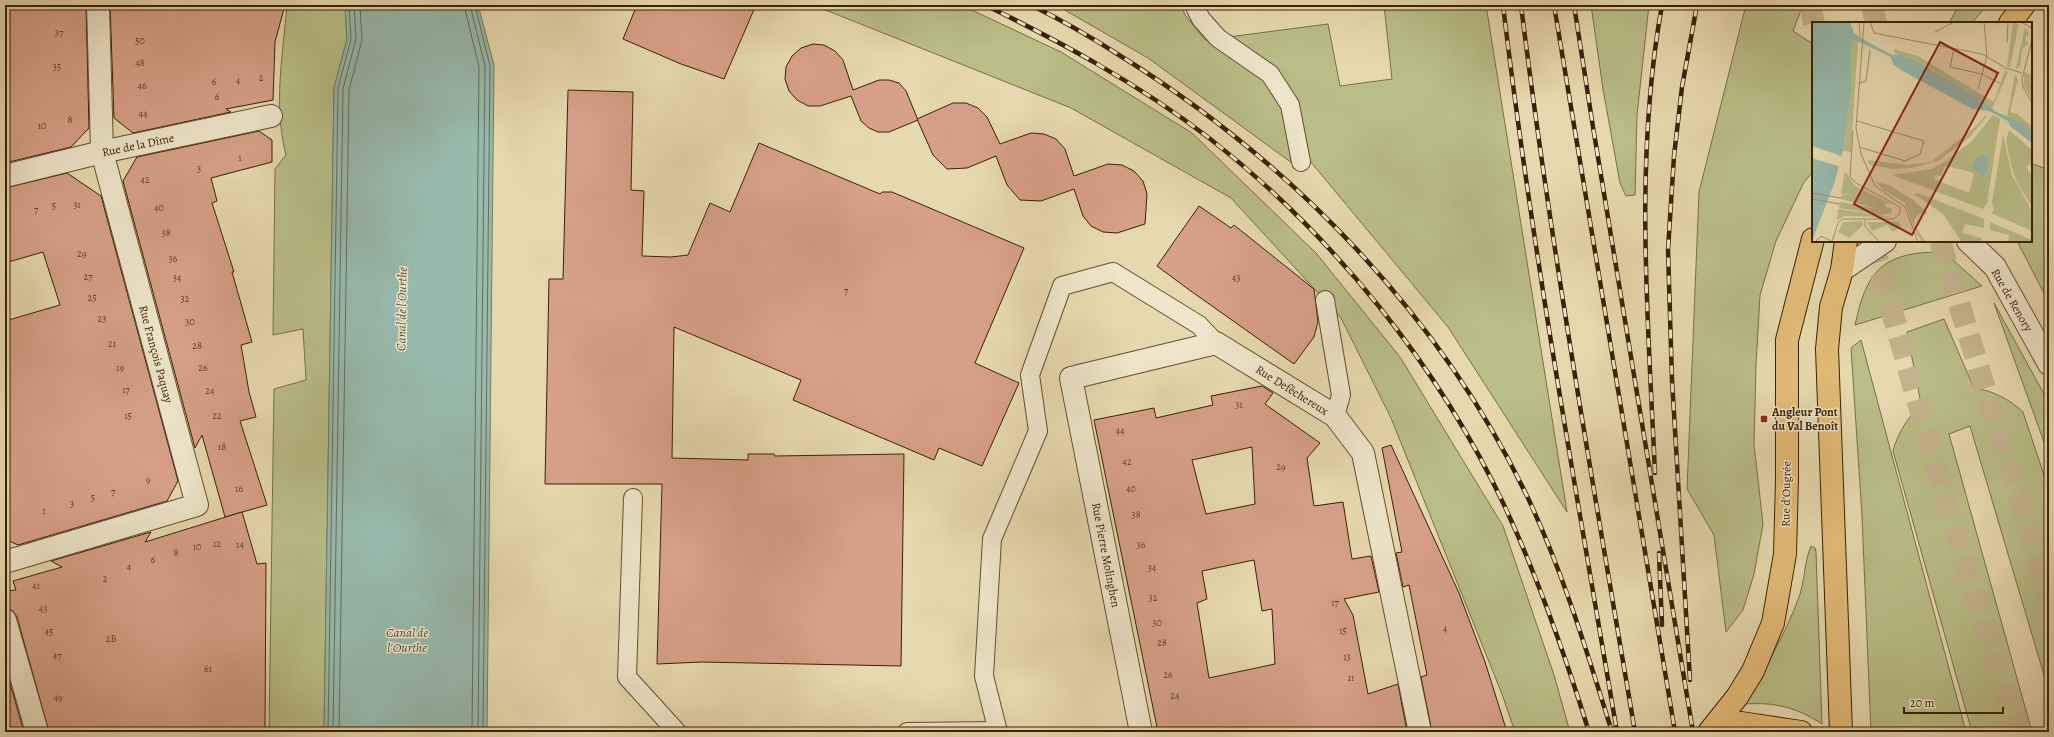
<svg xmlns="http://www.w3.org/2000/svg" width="2054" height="737" font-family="Alegreya,serif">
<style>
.green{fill:#babe87;stroke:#7a6f46}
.water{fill:#97baad;stroke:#727c69}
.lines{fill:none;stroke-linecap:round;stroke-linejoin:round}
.shore{stroke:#686d58;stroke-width:1}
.building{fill:#d7a08a;stroke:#3a2004;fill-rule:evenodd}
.motorway-tunnel{stroke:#c4b48d;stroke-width:22;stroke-dasharray:22 11;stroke-linecap:butt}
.service-casing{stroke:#654e2f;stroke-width:20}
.minor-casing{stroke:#654e2f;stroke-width:24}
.primary-casing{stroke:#3a2004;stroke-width:24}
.service{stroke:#efe6cb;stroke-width:18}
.minor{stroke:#efe6cb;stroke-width:22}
.primary{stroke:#e4bc78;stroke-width:22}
.rail-casing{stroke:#3a2004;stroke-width:4.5}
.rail{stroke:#efe6cb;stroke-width:3;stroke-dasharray:9;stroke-linecap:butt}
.poi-dot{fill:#8f2418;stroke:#efe6cb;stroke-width:1.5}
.labels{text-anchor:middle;stroke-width:3;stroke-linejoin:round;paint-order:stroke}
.number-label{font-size:10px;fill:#614026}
.street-label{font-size:12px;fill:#3a2004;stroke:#efe6cb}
.poi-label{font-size:12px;font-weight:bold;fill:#3a2004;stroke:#efe6cb;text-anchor:start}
.water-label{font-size:13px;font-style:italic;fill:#564e37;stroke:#efe6cb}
.inset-road{fill:none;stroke:#a28f6b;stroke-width:1}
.view{fill:#8f2418;fill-opacity:0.15;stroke:#8f2418;stroke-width:2}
.inset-edge{fill:none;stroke:#3a2004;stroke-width:2}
</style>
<rect width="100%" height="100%" fill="#e7d9af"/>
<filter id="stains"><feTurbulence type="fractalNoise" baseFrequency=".005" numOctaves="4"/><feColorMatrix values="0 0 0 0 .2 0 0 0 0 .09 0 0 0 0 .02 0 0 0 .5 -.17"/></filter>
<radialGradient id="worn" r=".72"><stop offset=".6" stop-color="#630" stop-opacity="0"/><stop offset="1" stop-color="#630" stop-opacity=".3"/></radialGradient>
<g class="green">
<path d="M287,5h58l2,34 -13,49 -10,644h-55l5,-343 32,-9 -3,-51 -30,6 2,-166 11,-14c-13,-49 -3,-100 1,-150z"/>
<path d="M813,5h148l100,47 131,81 124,120 84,104 103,169 51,149 16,57h-55l-13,-38 -111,-276 -50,-100 -110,-120 -160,-90z"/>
<path d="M1056,5h125l4,10 20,25 123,-16 12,62 52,-7 -8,-74h102l81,507 -119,-185 -138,-166 -18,2 -144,-105z"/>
<path d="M1591,5h58l-12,110 -2,80 -9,1 -6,-13 -17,-94z"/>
<path d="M1746,5h57l-10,26 20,13v127l-10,13 -27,57 -16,54 -4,70 -2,79 9,80 -9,50 -11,36 -17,22 -12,-97 -27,-46 12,-297z"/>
<path d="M1959,5h28l-15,18h-23z"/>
<path d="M2031,163l18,7v133l-32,-62h14z"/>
<path d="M1933,252l20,8 29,26 -127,39c11,-50 24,-71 78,-73z"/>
<path d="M1994,303l55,100v53z"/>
<path d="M1944,319l30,69c20,3 35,11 49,24l26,78v202l-79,-266 -21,8 83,298h-60l-79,-281c5,-19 15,-33 28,-47l-14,-72z"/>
<path d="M1861,340l105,392h-95l-9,-216 -11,-168z"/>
<path d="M1811,546l4,2 1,4 6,172c-26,-17 -47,-22 -78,-20 20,-35 41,-68 55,-107 6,-16 5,-35 12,-51z"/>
</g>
<path class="water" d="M345,5h133l16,60 -7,667h-163l10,-644 13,-49z"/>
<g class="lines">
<g class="shore">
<path d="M464,5l15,62 -7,665"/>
<path d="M470,5l15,61 -7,666"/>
<path d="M475,5l15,61 -7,666"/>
<path d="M328,732l10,-644 13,-49 -2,-34"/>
<path d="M333,732l10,-643 13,-50 -2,-34"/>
<path d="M339,732l10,-642 13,-50 -2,-35"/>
</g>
</g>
<g class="building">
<path d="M5,5h81l3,123 -18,19 -66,16z"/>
<path d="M110,5h175l-10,37 -2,58 -47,9 5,3 -98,21 -19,-15z"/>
<path d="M637,5h119l-32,74 -43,-15 -58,-25z"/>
<path d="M813,44l11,1 11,6 8,9 10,30 26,-10h10l10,3 7,8 12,29 -29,12h-11l-9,-4 -8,-7 -10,-25 -31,10h-12l-11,-6 -8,-9 -4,-12 1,-12 6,-11 9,-8z"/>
<path d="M568,90l65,2 -2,98 13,1 -2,65 29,1 17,-2 22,-52 20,9 29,-69 121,51 2,-2h10l132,56 -49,115 44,20 -37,83 -43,-18 -5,12 -141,-60 8,-20 -127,-53 -2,131 76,2v-6h26l1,2 129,-2 -3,212 -199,-4 -45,2 5,-180h-117l4,-205h14z"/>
<path d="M953,103h13l12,5 9,9 13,27 31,-11 13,1 12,5 9,10 9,27 34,-12 14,1 12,6 9,10 4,13 -2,30 -28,9 -14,-1 -12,-6 -8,-10 -9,-27 -33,12 -21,-1 -13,-15 -11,-29 -29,12 -20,1 -14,-14 -16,-36z"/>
<path d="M259,131l13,9v22l-61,16 6,23 -5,2 22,69h-2l20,70 -11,3 8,47 7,25 -16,4 27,84 -42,12 -23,-82 -7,13 -72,-267 14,-24z"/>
<path d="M67,173l34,23 77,285 -11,20 -149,44 -13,-6v-218l55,-16 -17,-53 -38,11v-75z"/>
<path d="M1199,206l32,22 3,-3 80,64 4,33 -4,15 -20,27 -106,-75 -31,-23z"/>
<path d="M1262,386l11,7 -8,11 55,39 -13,15 7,48 29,-4 9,57 19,-3 8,36 -35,7 9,16 15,79 30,-10 9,48h-249l-64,-312 60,-12 2,10 57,-13 -2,-9zM1252,447l3,57 -49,10 -14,-54zM1254,560l8,51 10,-2 3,55 -66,14 -12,-75 10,-4 -5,-28z"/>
<path d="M1391,445l68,148 26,69 22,70h-75l-11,-55 6,-2 -18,-90 -6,2 -7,-34 6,-1 -20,-104z"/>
<path d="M242,512l15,52 9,-1 -1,169h-216l-32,-115 -4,-6 -8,-3v-17l11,-1 -3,-9 49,-14 -11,-6 100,-29 -6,10z"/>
<path d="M5,666l19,66h-19z"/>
</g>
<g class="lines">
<g class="motorway-tunnel">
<path d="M1810,5l4,18"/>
<path d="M1872,5l4,18"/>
<path d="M1872,241l74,260 71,231"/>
<path d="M1940,241l109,358"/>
</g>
<g class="service-casing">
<g id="service">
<path d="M1194,5l7,14 17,19 52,36 20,31 11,57"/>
<path d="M1325,300l16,95 -6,21"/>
<path d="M633,498l-6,179 50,55"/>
<path d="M907,732l91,-1"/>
<path d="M998,732l-14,-56 8,-137 46,-108 -8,-56 32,-89 51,-14 86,53 17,18"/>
</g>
</g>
<g class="minor-casing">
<g id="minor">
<path d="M5,176l97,-24 169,-36"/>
<path d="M1968,241l27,26 54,97"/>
<path d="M1842,270l43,-29"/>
<path d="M5,562l192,-57 -95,-353 -4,-147"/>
<path d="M5,620l32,112"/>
<path d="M1141,732l-70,-354 145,-35 119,73 28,37 57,279"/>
</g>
</g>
<g class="primary-casing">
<g id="primary">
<path d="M2010,23l14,-18"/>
<path d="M1709,732l28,-35 16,-26 20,-48 12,-69 2,-75v-139l26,-101"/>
<path d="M1722,732l19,-9 60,9"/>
<path d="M1841,732l-14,-383 4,-42 11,-37 4,-29"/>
</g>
</g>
<use href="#service" class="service"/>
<use href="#minor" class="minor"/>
<use href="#primary" class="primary"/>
<g class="rail-casing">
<g id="rail">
<path d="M985,5c78,38 155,80 224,133 122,95 230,228 296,369 34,73 60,148 84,225"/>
<path d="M1031,5c30,15 60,32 88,50 171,106 320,258 408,441 36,76 60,156 85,236"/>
<path d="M1503,5c29,244 73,485 114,727"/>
<path d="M1521,5c30,243 73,485 114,727"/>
<path d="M1554,5l121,727"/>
<path d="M1574,5l19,122 100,605"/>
<path d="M1655,473c-7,-155 -21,-314 7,-468"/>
<path d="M1659,553l3,72"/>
<path d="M1690,680l-18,-300 -4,-130 6,-94 8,-69 15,-82"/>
</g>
</g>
<use href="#rail" class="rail"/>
</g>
<rect class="poi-dot" x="1760" y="415" width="8" height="8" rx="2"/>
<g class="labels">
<g class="number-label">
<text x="59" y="36">37</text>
<text x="140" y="44">50</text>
<text x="140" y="66">48</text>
<text x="57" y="70">35</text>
<text x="261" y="81">2</text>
<text x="238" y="84">4</text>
<text x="214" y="85">6</text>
<text x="142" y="89">46</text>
<text x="217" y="100">6</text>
<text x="143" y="117">44</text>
<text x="70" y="123">8</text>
<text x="42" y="129">10</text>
<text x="240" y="161">1</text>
<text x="199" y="172">3</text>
<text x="145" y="183">42</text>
<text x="77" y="208">31</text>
<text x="54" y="209">5</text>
<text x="159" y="211">40</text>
<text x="36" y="213">7</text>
<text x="166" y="236">38</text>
<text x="82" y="257">29</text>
<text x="173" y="262">36</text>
<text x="88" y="280">27</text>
<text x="177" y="281">34</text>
<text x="1236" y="281">43</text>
<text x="846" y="294">7</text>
<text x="92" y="301">25</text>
<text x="185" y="302">32</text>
<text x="102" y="322">23</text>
<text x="190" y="325">30</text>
<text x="112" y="347">21</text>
<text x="197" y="349">28</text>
<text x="120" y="371">19</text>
<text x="203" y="371">26</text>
<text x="126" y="393">17</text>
<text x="210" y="394">24</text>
<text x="1239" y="408">31</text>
<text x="128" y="419">15</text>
<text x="217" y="419">22</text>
<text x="1120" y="434">44</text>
<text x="222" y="450">18</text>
<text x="1127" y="465">42</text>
<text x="1281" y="470">29</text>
<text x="148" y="483">9</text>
<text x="239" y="492">16</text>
<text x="1131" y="492">40</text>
<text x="113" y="495">7</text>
<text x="93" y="501">5</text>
<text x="72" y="507">3</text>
<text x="44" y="514">1</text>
<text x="1136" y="518">38</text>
<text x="217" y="547">12</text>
<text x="240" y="548">14</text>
<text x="1141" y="548">36</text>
<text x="197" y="550">10</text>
<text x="176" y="556">8</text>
<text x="153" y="563">6</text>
<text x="129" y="570">4</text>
<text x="1152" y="571">34</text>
<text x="105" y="582">2</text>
<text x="36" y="589">41</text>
<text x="1153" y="601">32</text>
<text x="1335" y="606">17</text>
<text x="43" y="612">43</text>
<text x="1157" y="626">30</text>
<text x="1445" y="632">4</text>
<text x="1343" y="634">15</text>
<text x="49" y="635">45</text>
<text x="111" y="642">2B</text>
<text x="1162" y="646">28</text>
<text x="57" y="659">47</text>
<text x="1347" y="660">13</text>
<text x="208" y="672">61</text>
<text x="1168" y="678">26</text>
<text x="1351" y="681">11</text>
<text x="1175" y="699">24</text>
<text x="58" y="701">49</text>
</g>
<g class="street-label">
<text transform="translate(138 145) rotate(-12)" y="4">Rue de la Dîme</text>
<text transform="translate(2012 300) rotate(60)" y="4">Rue de Renory</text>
<text transform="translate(156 354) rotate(75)" y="4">Rue François Paquay</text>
<text transform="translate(1292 390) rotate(32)" y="4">Rue Defêchereux</text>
<text transform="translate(1786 494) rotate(-89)" y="4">Rue d'Ougrée</text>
<text transform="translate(1106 555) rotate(79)" y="4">Rue Pierre Molinghen</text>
</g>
<g class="poi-label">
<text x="1772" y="416">Angleur Pont<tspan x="1772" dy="14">du Val Benoît</tspan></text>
</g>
<g class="water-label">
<text transform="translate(401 309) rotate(-89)" y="5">Canal de l'Ourthe</text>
<text x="407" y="637">Canal de<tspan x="407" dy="15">l'Ourthe</tspan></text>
</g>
</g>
<g transform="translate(1812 22)">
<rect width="220" height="220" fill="#e7d9af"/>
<path d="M201,0l5,2 -2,14 -6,29h-3zM213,5l5,9 -3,-1 -2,6 4,2 -7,6 -2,17 -4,3zM44,18h2l-7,112 -8,-1 8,-58 1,-49zM82,27l24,7 76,46 11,-31 3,1 -16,37 -15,-13 -67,-38 -15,-5zM212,50l8,3v24l-8,-13zM203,52l3,5 -8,33 7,2 15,12v4l-14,-10 -11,-3zM181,93l7,4 -13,84 -4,6 -91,-34 39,-6 15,-8 26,-20zM133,144l23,5 6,3 -5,19 -35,-14 1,-4 6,1zM173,94h2l-17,21 -32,24 -27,7 -17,1 -24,-4 -3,-5 40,5 24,-3 44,-35zM197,108l23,20v12l-6,5 5,7 1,33 -15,-24 -6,-19 -5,-23zM191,112l9,41 20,36v20l-41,-18 3,-3 -2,-7zM33,149l10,15 38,19 -9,-2 2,4 6,2v4l-11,2 -42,-7 2,-6 41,8 -41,-11 1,-5 13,3 -14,-4zM64,160l13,3 23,14 16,14 -5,2 -3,-2 -6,6v6l12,17h-4l-6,-10 -11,-29 -22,-13zM106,171l66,26v9l-19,-4 -3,9 19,5 2,4h-21l-19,-28 -29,-20zM26,187l53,8 -46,-1 -8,4zM50,199l1,4 -14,13 -11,-6 5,-10zM55,200h31l3,4 -8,6 -6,-7 -15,6zM178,200l42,18v2h-24l1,-7 -19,-5z" fill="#babe87" fill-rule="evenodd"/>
<path d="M0,0h38l4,11 14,9 24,13 7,-1 11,4 67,38 19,16 25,10 11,8v13l-22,-17 -2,-5 -19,-10 -17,-2 -71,-39 -8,-6 -2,-7 -36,-17 -3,4 -1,49 -8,58 -9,33 -22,57zM176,132l-1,19 -7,6v-8l-8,-2 1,-6 6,-7z" fill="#97baad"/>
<path d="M0,124l32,11 -3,10 -29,-9z" fill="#e7d9af"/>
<path class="inset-road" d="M47,0l1,14M52,0l-8,106 5,26 14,32 30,21 13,35M58,0l4,11 108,21 24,14 16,5M209,0l11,6M123,10l19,-10M220,18l-10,39 1,8 9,16M195,21l1,-21M142,26l-4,19 32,7 19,10M48,61l6,-2 4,-31M166,67l9,-33 -3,-34M45,99l67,20 -4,13 -15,7 -46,-14M41,108l-3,47 6,6 44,24M0,171l29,5M0,177l28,5M53,197v7l14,16M3,220l6,-6 12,6M20,220l6,-19 4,-4h52l6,-6v-6"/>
<path class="view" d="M128,20l58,31 -86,162 -58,-31z"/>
<rect width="220" height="220" class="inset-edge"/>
</g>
<rect width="2054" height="737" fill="none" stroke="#e7d9af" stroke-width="20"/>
<rect x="6" y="6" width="2042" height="725" fill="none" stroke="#3a2004" stroke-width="2"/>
<rect x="10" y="10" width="2034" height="717" fill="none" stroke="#3a2004"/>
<path d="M1904 707v6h99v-6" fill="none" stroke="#3a2004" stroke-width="2"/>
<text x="1910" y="707" font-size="12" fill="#3a2004" stroke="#efe6cb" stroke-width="3" paint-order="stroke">20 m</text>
<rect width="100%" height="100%" filter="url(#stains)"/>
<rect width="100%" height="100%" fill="url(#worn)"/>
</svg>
